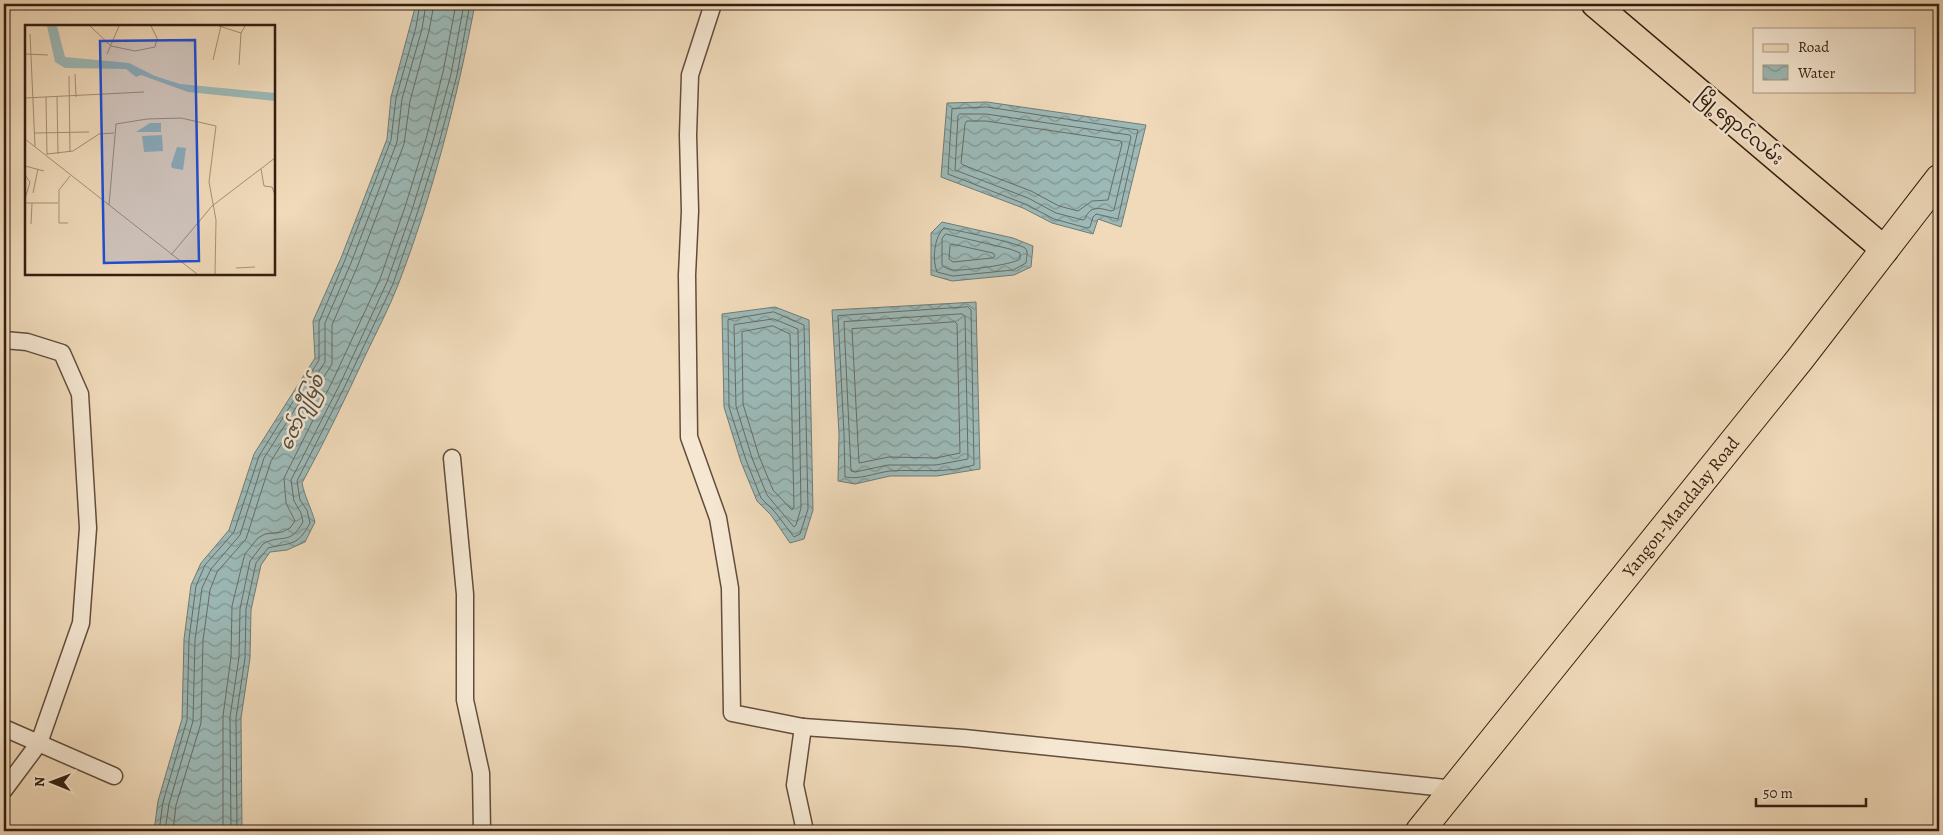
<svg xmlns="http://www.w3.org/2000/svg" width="1943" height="835" font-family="Alegreya,'Noto Sans Myanmar',serif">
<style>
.water{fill:url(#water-waves);stroke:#727b74}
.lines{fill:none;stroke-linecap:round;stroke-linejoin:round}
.shore{stroke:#686c64;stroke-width:1}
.street-casing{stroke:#634d3a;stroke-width:19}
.primary-casing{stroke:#341e10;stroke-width:29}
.highway-casing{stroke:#341e10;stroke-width:30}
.street{stroke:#f5e7d2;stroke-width:16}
.primary{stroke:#f0daba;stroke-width:26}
.highway{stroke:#f0daba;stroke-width:28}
.labels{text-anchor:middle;stroke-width:5;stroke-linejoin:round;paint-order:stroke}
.street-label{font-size:18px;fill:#341e10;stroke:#f5e7d2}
.water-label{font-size:19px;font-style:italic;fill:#534c42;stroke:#f5e7d2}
.inset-road{fill:none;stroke:#a58f76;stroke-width:1}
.view{fill:#1d4ed8;fill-opacity:0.15;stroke:#1d4ed8;stroke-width:2.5}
.inset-edge{fill:none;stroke:#341e10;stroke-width:2.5}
</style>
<defs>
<pattern id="water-waves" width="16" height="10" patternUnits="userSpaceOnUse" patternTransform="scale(1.25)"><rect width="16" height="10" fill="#9cb9b7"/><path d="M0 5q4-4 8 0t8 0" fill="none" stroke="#809693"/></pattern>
</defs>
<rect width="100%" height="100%" fill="#f0daba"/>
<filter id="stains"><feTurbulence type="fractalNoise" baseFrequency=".004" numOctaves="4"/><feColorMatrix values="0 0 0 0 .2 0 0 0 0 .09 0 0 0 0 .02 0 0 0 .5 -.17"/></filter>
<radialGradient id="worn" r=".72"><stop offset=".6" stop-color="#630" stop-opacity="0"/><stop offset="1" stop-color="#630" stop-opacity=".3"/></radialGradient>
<g class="water">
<path d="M416,4h59c-18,95 -42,190 -77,281 -9,23 -21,46 -32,69 -20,43 -41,87 -64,129 3,15 9,24 13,39l-10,20 -18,8 -17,2 -9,13 -10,45 -1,48 -9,60 1,113h-88l4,-30 24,-82 2,-80 7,-54 10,-22 28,-33 25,-76 61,-96 -2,-37 28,-63 46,-119 4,-42z"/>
<path d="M987,102l159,23 -25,102 -23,-8 -5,15 -41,-11 -29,-15 -82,-31 6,-74z"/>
<path d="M942,222l71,16 20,8 -2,21 -17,8 -62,6 -21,-6v-42z"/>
<path d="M976,302l4,167 -43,7h-47l-35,8 -17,-3 1,-47 -7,-124z"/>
<path d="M775,307l34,13 4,190 -9,29 -14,4 -19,-28 -14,-14 -16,-39 -17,-55 -2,-93z"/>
</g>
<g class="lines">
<g class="shore">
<path d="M987,107l151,23 -20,89 -22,-5 -3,3 -3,10 -3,1 -33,-9 -29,-15 -77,-30 4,-65z"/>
<path d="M960,114h26l144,21 1,2 -17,73 -3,1c-11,-3 -21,-6 -26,8l-2,1 -27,-7 -28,-15 -73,-28 3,-54z"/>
<path d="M967,121h19l135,20 1,3 -14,56 -16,1 -14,10 -19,-5 -28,-15 -68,-26 -2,-2 4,-39z"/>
<path d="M944,228c12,2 74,15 81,20 4,3 1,11 1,15l-13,7 -60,6 -16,-4c-5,-12 -3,-36 7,-44z"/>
<path d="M946,234l64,15 10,4v6c-8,6 -57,12 -68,11 -4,-1 -8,-3 -10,-5v-26z"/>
<path d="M952,244l41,9 2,3 -3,2 -39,4 -4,-3 1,-13z"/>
<path d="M968,307l3,3 3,155c-27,9 -56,4 -84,6 -16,2 -30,9 -45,6l-1,-43 -6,-118z"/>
<path d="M774,312l30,13 4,184 -8,25 -6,3 -19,-25 -14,-14 -15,-38 -17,-53 -1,-87z"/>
<path d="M962,314l3,2 3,143 -32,6h-48l-33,7 -4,-1 -7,-149z"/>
<path d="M774,319l24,10 3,179 -5,17 -2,2 -27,-32 -15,-37 -16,-52 -2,-81z"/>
<path d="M955,322l2,2 3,129 -24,5 -47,-1 -30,6 -7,-134z"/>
<path d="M773,326l17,8 4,173 -2,3 -19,-20 -14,-34 -16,-52 -1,-72z"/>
<path d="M159,831l4,-29 24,-82 2,-81 7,-53 9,-21 29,-33 25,-76 60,-96v-38l26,-62 46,-120 5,-42 20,-71 4,-23"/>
<path d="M165,831l4,-27 24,-83 2,-81 7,-52 9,-19 29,-34 24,-77 61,-96v-39l26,-60 46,-121 5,-43 20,-70 4,-25"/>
<path d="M173,831l3,-26 25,-82 2,-83 7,-50 7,-18 29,-33 25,-78 61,-97v-39l26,-60 46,-121 6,-43 19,-70 5,-27"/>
<path d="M223,831v-115l8,-59 1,-51 11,-45 2,-7 13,-16 7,-4 17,-2 8,-4 5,-7 -9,-18 -2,-25 49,-98 47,-101 25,-72 21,-68 17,-67 13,-68"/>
<path d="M231,831l-1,-114 9,-60 1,-48 10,-48 13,-17c18,-11 26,3 40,-22l-2,-9 -7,-12 -3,-21 49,-96 47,-102 25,-72 21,-69 18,-67 13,-70"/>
<path d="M237,831l-1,-113 9,-60 1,-49 10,-46 12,-15c24,-6 29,-1 42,-25l-3,-13 -7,-10 -3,-19 48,-95 48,-102 25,-73 21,-68 18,-68 13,-71"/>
</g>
<g class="street-casing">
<g id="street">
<path d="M713,4l-23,71 -2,60 2,76 -3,64 2,162 29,81 12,70 2,125 71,14 161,11 491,51"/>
<path d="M4,340l23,2 35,11 18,41 8,134 -7,95 -42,120 -35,47"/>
<path d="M452,458l13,136v106l16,73 1,58"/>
<path d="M803,727l-8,58 10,46"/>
<path d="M4,728l110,48"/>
</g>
</g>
<g class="primary-casing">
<path id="primary" d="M1595,4l290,246"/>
</g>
<g class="highway-casing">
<g id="highway">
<path id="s1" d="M1420,831l380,-472 139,-180"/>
</g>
</g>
<use href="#street" class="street"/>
<use href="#primary" class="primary"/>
<use href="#highway" class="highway"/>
</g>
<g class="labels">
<g class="street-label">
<text transform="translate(1740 127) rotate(40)" y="6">မြို့ရှောင်လမ်း</text>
<text dy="6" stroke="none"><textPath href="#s1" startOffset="416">Yangon-Mandalay Road</textPath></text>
</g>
<g class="water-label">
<text transform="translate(301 412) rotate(-65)" y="7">ဇော်ဂျီမြစ်</text>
</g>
</g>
<g transform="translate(25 25)">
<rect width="250" height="250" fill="#f0daba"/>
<path d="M22,1h10l8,31 64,6 26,13 25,8 95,9v8l-87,-9 -47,-17 -5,2 -10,-8 -61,-1 -10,-6zM125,98h11v9h-25zM137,110l1,16 -19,1 -2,-16zM152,122l9,1 -3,22 -11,-2 -1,-3z" fill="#9cb9b7"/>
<path class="inset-road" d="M65,1l21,20 24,5 20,-4 2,-9 -6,-12M194,1l22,7M5,9l5,112M0,29l23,1M82,29l12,-28M188,35l8,-34M214,40l2,-32 4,-7M50,49l1,23M44,51l1,76M21,72l1,58M32,72l1,57M0,73l119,-6M10,108l54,-1M0,114l172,135M22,129l26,-3 26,-17 15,-1M0,141l19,5M236,144l3,17 8,1 3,8M0,150l5,7 -5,17M8,168l5,-24M0,178h33M84,180l7,-81 31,-5 34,-1 35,8 -7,56 7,38 -1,54M43,198h-9v-33l11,-14M6,199l1,-21M146,230l41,-49 63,-48M211,243l19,-1"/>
<path class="view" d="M170,15l4,221 -95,2 -4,-222z"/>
<rect width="250" height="250" class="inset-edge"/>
</g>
<rect width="1943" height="835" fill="none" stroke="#f0daba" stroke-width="20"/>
<rect x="5" y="5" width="1933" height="825" fill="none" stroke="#341e10" stroke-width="2.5"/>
<rect x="10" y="10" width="1923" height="815" fill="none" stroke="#341e10"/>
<rect x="1753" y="28" width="162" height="65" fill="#f5e7d2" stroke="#a89784"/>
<rect x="1763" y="44" width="25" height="8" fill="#f0daba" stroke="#a89784"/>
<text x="1798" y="52" font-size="15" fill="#341e10">Road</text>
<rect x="1763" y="65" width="25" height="15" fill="url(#water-waves)" stroke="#a89784"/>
<text x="1798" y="78" font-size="15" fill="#341e10">Water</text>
<g transform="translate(52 782) rotate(271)" stroke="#f5e7d2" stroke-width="4" paint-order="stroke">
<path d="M0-4L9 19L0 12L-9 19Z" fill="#341e10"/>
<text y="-8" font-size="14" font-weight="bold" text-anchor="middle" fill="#341e10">N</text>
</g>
<path d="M1756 798v8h110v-8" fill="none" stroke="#341e10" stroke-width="2.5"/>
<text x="1763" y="798" font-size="15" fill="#341e10" stroke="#f5e7d2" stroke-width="4" paint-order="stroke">50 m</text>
<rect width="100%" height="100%" filter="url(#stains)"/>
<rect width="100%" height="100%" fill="url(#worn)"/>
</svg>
